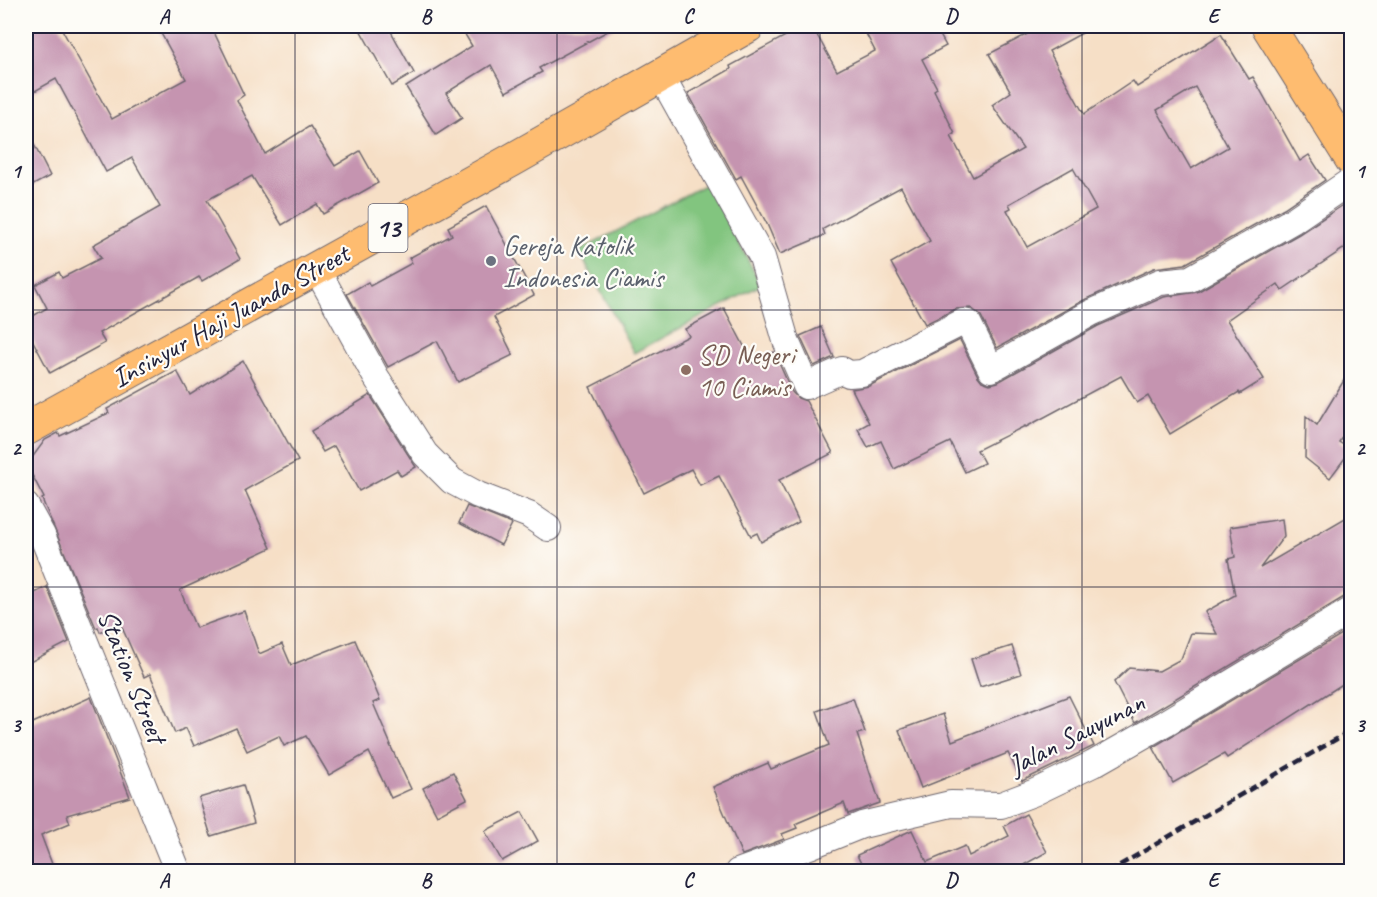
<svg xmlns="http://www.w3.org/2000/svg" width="1377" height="897" font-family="Caveat,sans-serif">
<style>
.garden{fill:#82c57f;stroke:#52745d;stroke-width:1.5}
.building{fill:#c594b0;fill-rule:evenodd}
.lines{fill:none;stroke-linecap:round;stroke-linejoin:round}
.minor-casing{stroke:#6c646c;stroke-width:28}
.major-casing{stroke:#6c646c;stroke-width:35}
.highway-casing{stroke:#6c646c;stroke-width:35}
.minor{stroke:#fff;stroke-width:26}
.major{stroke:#febc70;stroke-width:33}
.highway{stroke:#febc70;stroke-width:33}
.rail{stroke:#22223b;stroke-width:4.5;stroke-dasharray:9 4.5;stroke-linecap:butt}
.grid{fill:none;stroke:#22223b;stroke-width:1.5;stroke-opacity:0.55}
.worship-dot{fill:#6b7280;stroke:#fdfcf7;stroke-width:2}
.education-dot{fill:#8d6e63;stroke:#fdfcf7;stroke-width:2}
.labels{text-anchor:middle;stroke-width:4.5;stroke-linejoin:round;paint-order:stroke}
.shield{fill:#fdfcf7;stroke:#646373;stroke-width:1.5}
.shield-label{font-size:27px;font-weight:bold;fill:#22223b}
.worship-label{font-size:28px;fill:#5b616d;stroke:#fdfcf7;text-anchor:start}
.street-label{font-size:28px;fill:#22223b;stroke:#fdfcf7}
.education-label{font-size:28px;fill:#785e54;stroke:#fdfcf7;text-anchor:start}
.neatline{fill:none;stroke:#22223b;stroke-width:2}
.grid-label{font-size:20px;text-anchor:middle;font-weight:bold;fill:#22223b}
</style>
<rect width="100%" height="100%" fill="#fdfcf7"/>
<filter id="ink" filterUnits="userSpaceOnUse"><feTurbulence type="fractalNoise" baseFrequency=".0167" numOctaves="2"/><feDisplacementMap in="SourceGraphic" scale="12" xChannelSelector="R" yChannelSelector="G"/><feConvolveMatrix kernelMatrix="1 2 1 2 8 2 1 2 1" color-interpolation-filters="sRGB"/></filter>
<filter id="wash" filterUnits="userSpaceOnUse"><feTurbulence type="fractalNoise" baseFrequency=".008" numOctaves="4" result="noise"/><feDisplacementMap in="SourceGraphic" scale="24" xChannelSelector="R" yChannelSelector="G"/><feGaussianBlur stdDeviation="1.35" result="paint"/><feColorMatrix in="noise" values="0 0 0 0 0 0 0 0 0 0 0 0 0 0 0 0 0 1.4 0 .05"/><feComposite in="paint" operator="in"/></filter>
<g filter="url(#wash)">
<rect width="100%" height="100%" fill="#f6dfc6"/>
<path class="garden" d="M708,183l53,102 -127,68 -55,-102z"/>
<g id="blocks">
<g class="building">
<path d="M26,26h34l52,93 74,-40 -29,-53h54l33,69 -7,5 28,54 45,-28 25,40 25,-15 18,32 -55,31 -6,-10 -35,21 -30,-49 -45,24 33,59 -38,22 -3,-4 -100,56 6,10 -55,30 -24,-45v-8l21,-12 -12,-23 24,-13 3,6 39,-20 -8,-13 67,-38 -28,-49 -26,14 -50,-93 -30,17z"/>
<path d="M358,26h30l26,47 -22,13z"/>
<path d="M460,26h157l-78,42 3,4 -36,20 -15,-27 -45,28 16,25 -26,17 -30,-48 66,-41z"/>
<path d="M804,26h8l25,45 38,-20 -13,-25h73l11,20 -24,13 15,29 -3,2 21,44 -4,2 22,41 50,-28 -31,-44 19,-13 -22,-38 54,-28h52l-46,25 35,63 49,-33 4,6 84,-53 28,45 4,-2 47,84 9,-6 16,25 -41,28 -99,56 -31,4 -70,32 -87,48 -16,-32 -10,-8 -15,1 -31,15 -34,-61 39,-22 -29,-54 -78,42 2,6 -45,19 -13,-30 -26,-48 -5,3 -48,-86 43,-24 -1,-3zM1195,87l33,60 -37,22 -34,-59zM1073,168l23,41 -69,38 -20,-37 4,-2 -2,-4z"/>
<path d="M26,129l24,47 -24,13z"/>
<path d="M1352,199v44l-70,47 -4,-6 -51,36 37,59 -24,15 -1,-2 -69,42 -22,-38 -11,7 -16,-27 -95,51 -1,-1 -48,24 7,13 -19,9 -15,-30 -56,27 -13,-28 -13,6 -10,-18 11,-6 -17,-34 17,-3 91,-46 18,36 4,5 8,3 8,-2 100,-56 66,-29 33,-5 102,-58z"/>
<path d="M486,206l48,89 -40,22 19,38 -55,27 -21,-41 -49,26 -41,-73 21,-12 2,4 42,-23 -3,-5 43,-23 -4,-8z"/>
<path d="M724,308l29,55 21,-11 18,40 6,6 8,3 27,52 -54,27 20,42 -38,20 -4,-9 -6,3 -32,-60 -19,9 -9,-16 -47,24 -54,-106 99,-51 -4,-7z"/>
<path d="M821,327l13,30 -20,9 -14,-30z"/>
<path d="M243,361l55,100 -53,29 26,58 -91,42 16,38 48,-17 15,43 23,-10 9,21 64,-25 25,60 -7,3 18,42h-1l21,44 -20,9 -22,-46 -40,23 -23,-39 -22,10 -5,-10 -32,15 -11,-23 -42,18 -8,-18 -11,5 -25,-59 -6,3 -24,-54 -20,9 -2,-5 -2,1 -54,-129 2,-1 -14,-27 1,-12 14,-19 13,-7 2,3 49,-23 -2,-4 70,-38 13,24z"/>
<path d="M1352,367v54l-13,21 12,8 -21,28 -25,-20 1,-42 11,9z"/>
<path d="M370,395l46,72 -15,9 -4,-6 -38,21 -25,-45 -11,6 -12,-21z"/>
<path d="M467,506l45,18 -11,21 -42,-22z"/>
<path d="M1352,514v81l-8,2 -209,126 -21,-41 15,-14 30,3 22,-12 10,-26 26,1 -12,-22 30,-17 -7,-36 7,-2 -5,-30 52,-8 2,17 -24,32z"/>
<path d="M47,587l22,55 -43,22v-67z"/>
<path d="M1352,628v50l-125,80 -3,-4 -51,29 -20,-36z"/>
<path d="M1012,646l9,28 -41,13 -9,-28z"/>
<path d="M1069,696l25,50 -72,35 -14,-28 -87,35 -22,-58 44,-16 9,27z"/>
<path d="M91,697l39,100 -63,18 3,8 -29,12 14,37h-29v-146z"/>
<path d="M853,698l12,34 -8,2 23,69 -32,11 -4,-11 -49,21 2,4 -15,6 2,5 -42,16 -29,-68 55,-24 3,6 58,-24 -12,-34z"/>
<path d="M453,772l14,27 -30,16 -14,-27z"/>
<path d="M243,785l11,38 -43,13 -12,-38z"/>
<path d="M522,812l16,29 -36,20 -17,-30z"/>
<path d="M1026,814l21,38 -36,20h-146l-8,-17 55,-25 15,32 38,-16 4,10 40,-20 -5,-10z"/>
</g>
</g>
</g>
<g filter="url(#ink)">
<use href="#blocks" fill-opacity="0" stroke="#6c646c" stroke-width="1.5"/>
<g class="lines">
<g class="minor-casing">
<g id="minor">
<path d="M661,76l101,181 24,84 20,45 36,-16 7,4 13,-1 101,-51 5,1 23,46 100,-56 69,-31 30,-3 102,-58 60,-41"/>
<path d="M316,268l60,109 49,77 27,27 26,14 51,20 19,13"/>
<path d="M26,506l16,29 136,337"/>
<path d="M738,872l74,-27 50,-20 89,-21 50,1 32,-12 60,-29 72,-41 187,-113"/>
</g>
</g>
<g class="major-casing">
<path id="major" d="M1268,26l84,134"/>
</g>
<g class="highway-casing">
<path id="highway" d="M26,429l486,-269 236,-134"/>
</g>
<use href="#minor" class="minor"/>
<use href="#major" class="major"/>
<use href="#highway" class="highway"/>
<path class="rail" d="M1108,872l244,-142"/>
</g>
</g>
<path class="grid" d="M295,26v846M557,26v846M820,26v846M1082,26v846M26,310h1326M26,587h1326"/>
<circle class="worship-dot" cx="491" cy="261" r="6"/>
<circle class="education-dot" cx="686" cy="370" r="6"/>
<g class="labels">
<rect class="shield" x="368.5" y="204" width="39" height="48" rx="4.5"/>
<g class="shield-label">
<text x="388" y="237">13</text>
</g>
<g class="worship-label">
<text x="503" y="255">Gereja Katolik<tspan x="503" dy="32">Indonesia Ciamis</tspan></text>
</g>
<g class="street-label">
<text transform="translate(230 315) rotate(-29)" y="10">Insinyur Haji Juanda Street</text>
<text transform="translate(133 676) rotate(68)" y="10">Station Street</text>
<text transform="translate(1076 733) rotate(-27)" y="10">Jalan Sauyunan</text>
</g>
<g class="education-label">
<text x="698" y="364">SD Negeri<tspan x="698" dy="32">10 Ciamis</tspan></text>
</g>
</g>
<rect width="1377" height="897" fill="none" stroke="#fdfcf7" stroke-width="66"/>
<rect x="33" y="33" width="1311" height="831" class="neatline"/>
<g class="grid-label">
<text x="164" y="23">A</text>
<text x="426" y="23">B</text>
<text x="688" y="23">C</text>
<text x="951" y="23">D</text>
<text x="1213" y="23">E</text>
<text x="16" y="178">1</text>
<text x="1360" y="178">1</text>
<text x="16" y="455">2</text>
<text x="1360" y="455">2</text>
<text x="16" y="732">3</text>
<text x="1360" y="732">3</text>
<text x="164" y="887">A</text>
<text x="426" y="887">B</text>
<text x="688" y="887">C</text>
<text x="951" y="887">D</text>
<text x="1213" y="887">E</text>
</g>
</svg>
